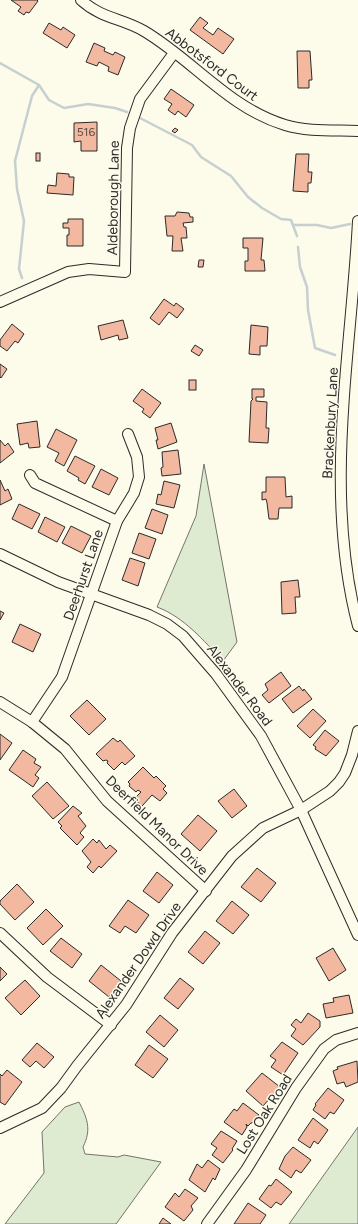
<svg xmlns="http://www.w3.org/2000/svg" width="358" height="1224" font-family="Figtree,sans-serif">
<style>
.green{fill:#deebd1;stroke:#74746e}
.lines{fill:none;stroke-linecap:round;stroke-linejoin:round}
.stream{stroke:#c7d0d0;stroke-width:2.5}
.building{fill:#f2b8a0;stroke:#2b2b2b}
.minor-casing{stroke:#2b2b2b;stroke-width:12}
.minor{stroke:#fdfbea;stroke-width:10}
.labels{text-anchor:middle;stroke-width:3;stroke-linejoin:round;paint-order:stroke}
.number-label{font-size:12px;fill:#5d4e48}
.street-label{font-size:14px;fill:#2b2b2b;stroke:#fdfbea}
</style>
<rect width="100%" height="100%" fill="#fdfbea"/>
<g class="green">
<path d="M204,464l33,178 -14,19c-19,-20 -39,-44 -66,-54l39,-91z"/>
<path d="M79,1102c8,16 13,27 4,45l2,7 33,3 6,-2 37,7 -45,62h-111l39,-51 -2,-41 23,-25z"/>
<path d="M358,1127v97h-69z"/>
</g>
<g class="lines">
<g class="stream">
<path d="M0,63l39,22 10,15 15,8 24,-4 27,4 12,4"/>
<path d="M140,118l52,27 9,12 30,19 17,21 14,11 19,11 10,1 6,16"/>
<path d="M293,225h24l14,3 19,-4"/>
<path d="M298,247l2,20 7,20 1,23 7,38 20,7"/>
<path d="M22,278l-3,-9 5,-48 -7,-32 -2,-28 17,-65 7,-11"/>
</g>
</g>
<g class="building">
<path d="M11,0h26l1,1 -9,12 -3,-1 -2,3 -6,-4 3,-4z"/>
<path d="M200,17l8,6 -5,5 10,7 5,-7 16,11 -11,15 -33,-24z"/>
<path d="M49,23l12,7 2,-3 12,8 -8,13 -24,-15z"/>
<path d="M94,43l11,5 -1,3 9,4 2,-3 10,5 -7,18 -10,-4 1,-4 -10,-5 -2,4 -11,-4z"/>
<path d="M297,51h13l2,29h-3v8h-11z"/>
<path d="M171,89l23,16 -8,12 -8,-6 -3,4 -7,-5 4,-6 -8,-5z"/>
<path d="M97,122v29h-16v-10l-7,1v-19z"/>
<path d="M175,128l3,2 -3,3 -3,-2z"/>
<rect x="36" y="153" width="4" height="8"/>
<path d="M296,154h13l-1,18h4l-1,11h-3v9l-15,-1z"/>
<path d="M57,173l12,1v3h5l-1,18 -26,-2 1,-8 8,1z"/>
<path d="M177,212l12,1 1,4h3v5l-10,1 1,4h2l1,11h-6l2,13h-11l1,-15h-6l-2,-20h10z"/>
<path d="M68,219h15v27h-16v-11h2v-7h-6v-5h5z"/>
<path d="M243,238h20l-2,22h3l1,11h-20v-10h3v-13h-5z"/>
<path d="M199,260h5l-1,7h-5z"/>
<path d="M164,299l10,7 2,-3 8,6 -7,9 -8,-6 -10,13 -9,-7z"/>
<path d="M123,320l5,18 -9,2 -1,-5 -17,5 -3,-14z"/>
<path d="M12,324l12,10 -6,9 -3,-2 -8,10 -7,-5v-6z"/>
<path d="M251,325l17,2 -1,19h-7v9l-11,-1z"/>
<path d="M195,345l8,5 -4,6 -8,-5z"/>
<path d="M0,364l7,5 -6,9 -1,-1z"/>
<rect x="189" y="380" width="7" height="10"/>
<path d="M142,389l19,14 -11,15 -8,-6 2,-3 -11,-8z"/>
<path d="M252,389h12v8h-8v4l11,1 -1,26h3l-1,15 -19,-1 2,-41 2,-2h-1z"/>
<path d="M37,421l3,26 -11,1 -1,-5 -8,2 -3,-21z"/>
<path d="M171,423l6,19 -19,7 -2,-9h2l-3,-12z"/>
<path d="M56,429l21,11 -13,26 -9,-5 4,-8 -12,-6z"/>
<path d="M0,440l5,6 3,-3 6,9 -14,11z"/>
<path d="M178,450l3,24 -19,2 -1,-8 2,-1 -1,-15z"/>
<path d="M75,456l20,10 -10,18 -7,-4 1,-2 -12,-7z"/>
<path d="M101,469l17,9 -9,17 -17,-8z"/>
<path d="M266,477h19l1,20 6,-1v12h-13l-1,11h-9l-2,-16 -1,-4 -4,1v-8h4z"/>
<path d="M0,480l5,11 3,-2 4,10 -12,6z"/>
<path d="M164,481l16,4 -6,23 -18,-4 2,-10 3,1z"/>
<path d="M19,504l21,10 -8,15 -20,-10z"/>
<path d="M152,509l16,6 -6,19 -17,-6z"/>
<path d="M45,517l20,10 -8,15 -19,-10z"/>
<path d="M71,526l20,10 -9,17 -20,-10z"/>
<path d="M139,533l17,6 -7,20 -17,-6z"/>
<path d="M130,558l15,5 -7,23 -16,-6z"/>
<path d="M298,580l2,17h-5l1,16 -14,1 -1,-32z"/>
<path d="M0,611l4,2 -4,7z"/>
<path d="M20,624l21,10 -8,18 -21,-10z"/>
<path d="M281,672l10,14 -22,17 -7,-8 6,-5 -3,-6z"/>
<path d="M299,686l4,5 1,-2 8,10 -19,14 -11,-14z"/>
<path d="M87,700l19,19 -17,16 -19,-19z"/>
<path d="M313,709l13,12 -16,17 -13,-12z"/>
<path d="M325,730l14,11 -13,15 -11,-7 1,-2 -3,-2z"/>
<path d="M0,734l12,9 -12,17z"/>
<path d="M113,738l5,4 2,-2 15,16 -10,9 -3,-3 -8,8 -7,-7 1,-2 -2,-1 -3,1 -7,-7z"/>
<path d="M23,750l13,9 -2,4 7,4 -6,8 4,3 -6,9 -24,-17z"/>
<path d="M143,767l11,11 2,-2 10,10 -3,3 4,4 -7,8 -8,-6 -10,11 -8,-7 7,-7 -3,-2 -2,2 -7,-6 1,-2 -2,-2z"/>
<path d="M47,782l22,24 -16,13 -21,-23z"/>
<path d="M234,789l13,17 -15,12 -14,-17z"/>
<path d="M73,806l9,7 -4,3 8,10 -6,7 4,4 -7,8 -17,-17 2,-2 -4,-4z"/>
<path d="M198,815l19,16 -17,20 -19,-17z"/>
<path d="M93,839l4,4 2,-3 7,9 4,-4 7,6 -16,17 -2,-2 -6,7 -6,-6 4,-5 -9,-11z"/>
<path d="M257,868l19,15 -15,19 -20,-15z"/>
<path d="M157,872l16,13 -14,18 -16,-12z"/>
<path d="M17,884l17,18 -19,18 -15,-16v-3z"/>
<path d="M128,900l21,15 -13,18 -11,-7 -5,7 -11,-7z"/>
<path d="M232,901l17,14 -16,19 -17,-13z"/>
<path d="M46,909l17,17 -20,19 -16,-17z"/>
<path d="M205,931l15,12 -17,21 -15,-12z"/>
<path d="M61,938l21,16 -10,14 -22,-17z"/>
<path d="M333,948l13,22 -17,11 -13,-23z"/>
<path d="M101,965l20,16 -12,16 -20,-16z"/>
<path d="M0,967l7,7 -7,7z"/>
<path d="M180,978l14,11 -16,20 -14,-11z"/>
<path d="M25,980l15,16 -19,19 -16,-17z"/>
<path d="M349,995l4,18 -27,5 -3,-14 11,-2 -1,-4z"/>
<path d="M308,1013l12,8v6l-17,18 -12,-9 5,-7 -5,-4 5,-6 5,4z"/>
<path d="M160,1015l18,15 -14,17 -18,-15z"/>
<path d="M282,1042l16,11 -15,22 -12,-8 5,-7 -6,-4z"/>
<path d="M37,1043l17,14 -10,11 -8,-7 -6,6 -8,-7z"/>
<path d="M149,1045l19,14 -15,19 -18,-13z"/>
<path d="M357,1061l1,21 -12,5 -2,-5 -7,2 -4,-13 5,-2 -1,-2z"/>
<path d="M7,1070l15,12 -17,23 -5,-3v-28l2,2z"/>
<path d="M262,1073l18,14 -17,19 -17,-15z"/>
<path d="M328,1088l16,12 -10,14 -4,-2 -5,7 -12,-9 3,-5 -1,-1z"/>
<path d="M243,1103l16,12 -7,8h-1l-3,3 -2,-2 1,3 -5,8 -18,-13 10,-13 3,2z"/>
<path d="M313,1118l15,12 -10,14 -4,-3 -4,7 -12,-8z"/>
<path d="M221,1131l16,10 -5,8 1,1 -10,13 -11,-8 5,-7 -6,-4z"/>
<path d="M293,1147l18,13 -10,13 -5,-3 -5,8 -12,-9 6,-13z"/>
<path d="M208,1160l12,9 -5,11 -2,-2 -8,14 -16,-12 8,-16 5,4z"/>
<path d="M276,1179l16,13 -11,13 -5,-3 -5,6 -12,-9 10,-14 2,1z"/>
<path d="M185,1189l13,9 -7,8 2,4 -9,11 -19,-14 10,-14 4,4z"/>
<path d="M248,1203l18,12 -6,9h-26z"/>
<path d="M163,1218l8,6h-12z"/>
</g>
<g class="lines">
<g class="minor-casing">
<g id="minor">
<path d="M81,0c21,19 41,18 63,31 49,29 85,77 141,94 23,7 50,5 73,6"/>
<path d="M358,221c-7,135 -35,271 0,405"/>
<path d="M0,302l68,-30 21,-3 36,3 2,-124 3,-20 10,-29 34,-46"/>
<path d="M30,475l5,8 82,38"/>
<path d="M0,554l58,28 91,33 18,9 16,12 33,38 45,62 40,74 57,125"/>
<path d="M0,702l32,20 33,27 42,52 99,90"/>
<path d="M32,722l30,-45 55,-156 17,-28 5,-16 -2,-20 -9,-23"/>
<path d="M0,933l47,44 64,48"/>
<path d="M0,1128l42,-20 19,-20 16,-22 49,-61 46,-72 60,-77 31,-28 38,-18 29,-19 9,-9 6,-9 7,-18 6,-24"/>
<path d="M207,1224l39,-54 50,-82 28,-39 12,-9 22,-7"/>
</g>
</g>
<use href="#minor" class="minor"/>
</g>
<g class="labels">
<g class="number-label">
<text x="86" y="136">516</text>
</g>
<g class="street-label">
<text transform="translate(212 64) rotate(37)" y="5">Abbotsford Court</text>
<text transform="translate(113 198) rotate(-89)" y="5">Aldeborough Lane</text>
<text transform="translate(330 423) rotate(-87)" y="5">Brackenbury Lane</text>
<text transform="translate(83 575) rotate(-71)" y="5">Deerhurst Lane</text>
<text transform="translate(240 685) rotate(53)" y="5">Alexander Road</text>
<text transform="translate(157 825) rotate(44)" y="5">Deerfield Manor Drive</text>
<text transform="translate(138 960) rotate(-55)" y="5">Alexander Dowd Drive</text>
<text transform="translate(264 1114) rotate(-58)" y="5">Lost Oak Road</text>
</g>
</g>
</svg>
